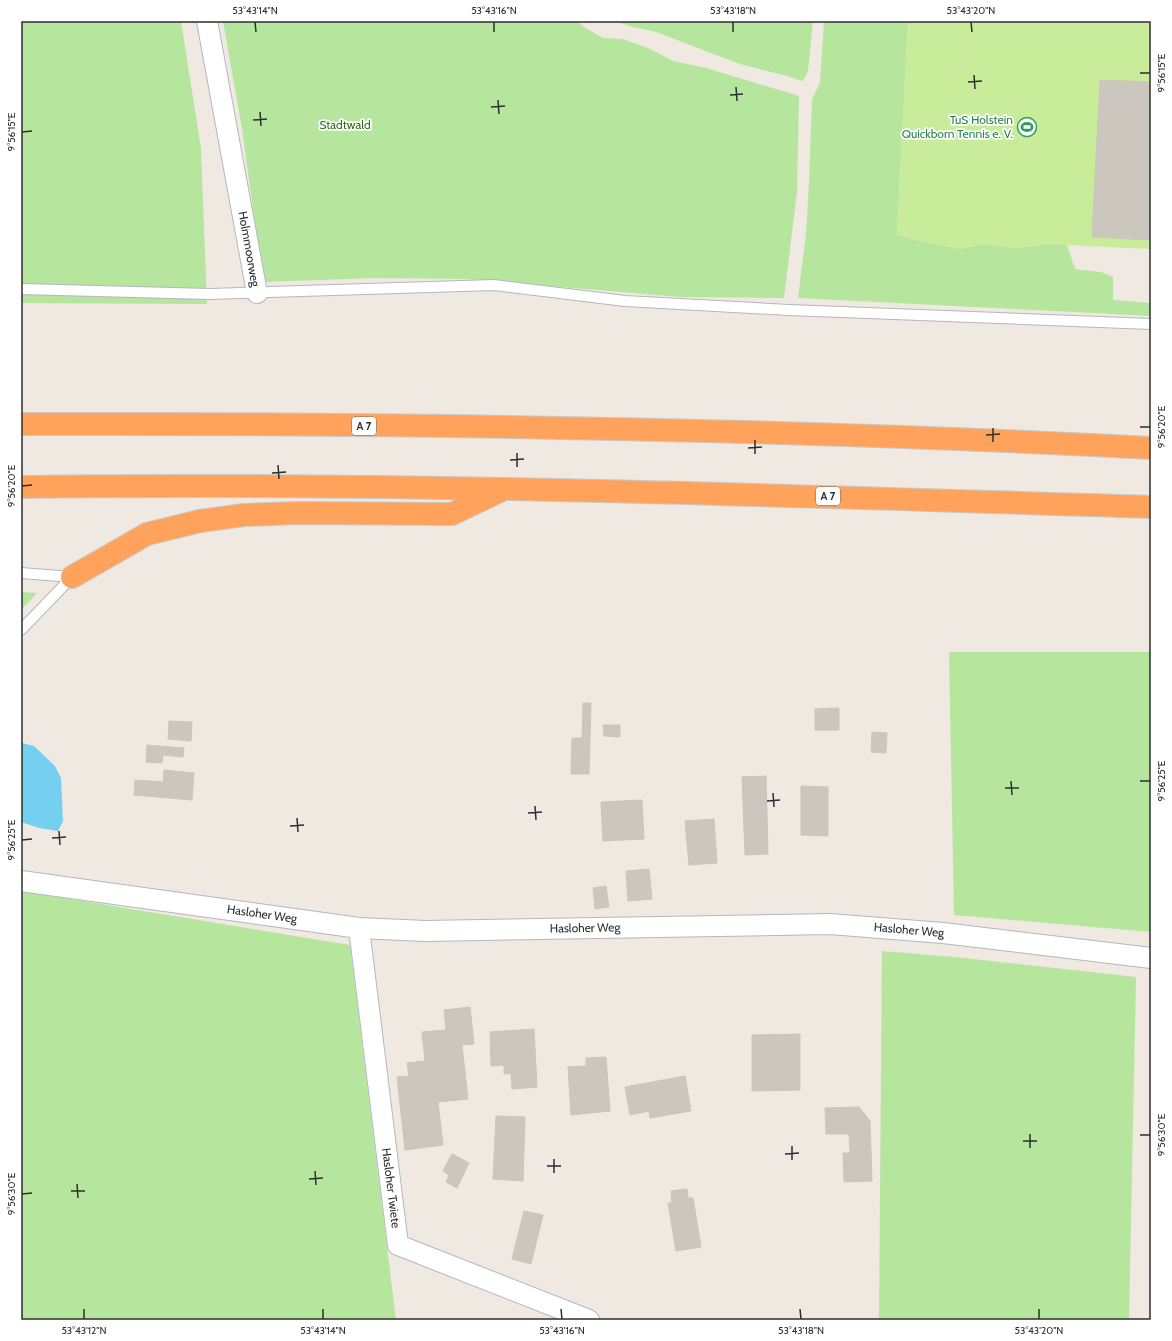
<svg xmlns="http://www.w3.org/2000/svg" width="1172" height="1341" font-family="Cabin,sans-serif">
<style>
.green{fill:#b6e59e}
.pitch{fill:#c9ec9a}
.water{fill:#75cff0}
.building{fill:#cbc7bf;stroke:#cbc5ba}
.lines{fill:none;stroke-linecap:round;stroke-linejoin:round}
.service-casing{stroke:#b4b7c1;stroke-width:12}
.minor-casing{stroke:#b4b7c1;stroke-width:22}
.motorway-casing{stroke:#c9c9c9;stroke-width:24}
.service{stroke:#fff;stroke-width:10}
.minor{stroke:#fff;stroke-width:20}
.motorway{stroke:#ffa35c;stroke-width:22}
.ticks{fill:none;stroke:#2e2e2e;stroke-width:1.5}
.labels{text-anchor:middle;stroke-width:3.5;stroke-linejoin:round;paint-order:stroke}
.shield{fill:#fff;stroke:#6d6d6d;stroke-width:1}
.shield-label{font-size:11px;font-weight:bold;fill:#2e2e2e}
.leisure-label{font-size:12px;fill:#27864d;stroke:#fff;text-anchor:end}
.park-label{font-size:12px;fill:#2c6e1b;stroke:#fff}
.street-label{font-size:12px;fill:#2e2e2e;stroke:#fff}
.neatline{fill:none;stroke:#2e2e2e;stroke-width:1.5}
.ticks-label{font-size:10px;text-anchor:middle;fill:#2e2e2e}
</style>
<rect width="100%" height="100%" fill="#efe9e1"/>
<g class="green">
<path d="M21,21h160l20,128 6,155 -186,-1z"/>
<path d="M223,21h354l7,6 19,11 20,1 25,9 25,13 33,7 93,28 -2,96 -13,106 -104,-1 -212,-18 -94,-1 -111,4 -21,-153z"/>
<path d="M613,21h200l-5,50 -5,10 -20,-6 -43,-11 -84,-32 -23,-5z"/>
<path d="M824,21h84l-11,213 14,5 49,10 24,-5 33,4 24,-3h26l8,24 26,3 12,5v23l38,3v13l-353,-18 8,-64 3,-51 3,-83 8,-18z"/>
<path d="M21,592l16,1 -16,17z"/>
<path d="M949,652h202v280l-197,-17z"/>
<path d="M21,891l329,54 46,375h-375z"/>
<path d="M882,951l73,6 181,20 -7,343h-250z"/>
</g>
<path class="pitch" d="M908,21h243v228l-84,-4h-26l-24,3 -33,-4 -24,5 -49,-10 -14,-5z"/>
<path class="water" d="M22,743l12,3 21,20 6,12 2,43 -5,10 -19,-3 -18,-6z"/>
<g class="building">
<path d="M1100,80l51,2v158l-59,-3z"/>
<path d="M583,703h8l-2,71h-18l1,-36h10z"/>
<path d="M839,708v22h-24v-21z"/>
<path d="M169,721l23,1 -1,19 -23,-2z"/>
<path d="M603,725h17v12l-16,-1z"/>
<path d="M872,732l15,1 -1,20 -15,-1z"/>
<path d="M147,745l37,3 -1,9 -20,-2 -1,8 -16,-1z"/>
<path d="M164,770l30,3 -2,27 -58,-5 1,-15 28,2z"/>
<path d="M766,776l2,78 -23,1 -3,-78z"/>
<path d="M801,786l27,1v49l-27,-1z"/>
<path d="M642,800l2,39 -41,2 -2,-39z"/>
<path d="M714,819l3,44 -28,2 -4,-44z"/>
<path d="M649,869l3,30 -24,2 -2,-30z"/>
<path d="M606,886l3,21 -14,2 -2,-21z"/>
<path d="M470,1007l4,37 -12,1 6,54 -30,3 5,43 -38,5 -8,-73 12,-1 -2,-13 18,-2 -3,-29 24,-2 -2,-20z"/>
<path d="M534,1029l3,58 -25,2 -1,-16 -7,1v-9l-13,1 -1,-34z"/>
<path d="M800,1034v56l-48,1v-56z"/>
<path d="M606,1057l4,54 -39,4 -3,-48 18,-1v-8z"/>
<path d="M685,1076l6,35 -41,7 -1,-7 -19,4 -5,-28z"/>
<path d="M859,1107l11,14 2,60 -28,1 -1,-29h7l-1,-19h-23l-1,-26z"/>
<path d="M496,1116l29,1 -2,64 -30,-2z"/>
<path d="M452,1154l17,9 -12,25 -11,-6 3,-7 -6,-4z"/>
<path d="M687,1189l1,9h5l8,49 -25,4 -8,-48h4l-1,-12z"/>
<path d="M524,1211l19,4 -12,49 -19,-5z"/>
</g>
<g class="lines">
<g class="service-casing">
<g id="service">
<path d="M21,289l189,5 284,-9 131,16 164,9 362,14"/>
<path d="M21,573l51,4"/>
<path d="M21,630l51,-53"/>
</g>
</g>
<g class="minor-casing">
<g id="minor">
<path d="M207,21l50,272"/>
<path d="M21,881l338,47 66,3 405,-7 113,9 208,25"/>
<path d="M359,928l39,317 191,75"/>
</g>
</g>
<g class="motorway-casing">
<g id="motorway">
<path d="M21,424c377,-1 754,4 1130,24"/>
<path d="M21,487c377,-5 753,8 1130,20"/>
<path d="M72,577l75,-43 53,-13 44,-6 54,-2 154,1 48,-23"/>
</g>
</g>
<use href="#service" class="service"/>
<use href="#minor" class="minor"/>
<use href="#motorway" class="motorway"/>
</g>
<path class="ticks" d="M255,22l1,10M494,22v10M733,22v10M971,22l1,10M1140,73h10M974,75l1,14M968,82l14,-1M736,87l1,14M730,95l13,-1M498,100l1,14M491,107l14,-1M260,112l1,14M253,120l14,-1M22,132l10,-1M1140,427h10M993,428v14M986,435l14,-1M755,440v14M748,448l14,-1M517,453v14M510,460l14,-1M278,465l1,14M272,473l14,-1M22,486l10,-1M1011,781l1,14M1140,781h10M1005,788h14M773,793l1,14M767,801l13,-1M535,806l1,14M528,813l14,-1M297,818l1,14M290,826l14,-1M59,831l1,14M52,838l14,-1M22,840l10,-1M1030,1134v14M1140,1135h10M1023,1141h14M792,1146v14M785,1154l14,-1M554,1159v14M547,1166h14M315,1171l1,14M309,1179l14,-1M77,1184l1,14M71,1191h14M22,1194l10,-1M84,1309v10M323,1309v10M561,1309l1,10M800,1309l1,10M1039,1309v10"/>
<defs>
<g id="stadium-ring" transform="scale(1)"><circle r="9.5" fill="#fff" stroke="#2e9e5b" stroke-width="1.5"/><path d="M0-5a6.5 5 0 1 0 0 10a6.5 5 0 1 0 0-10ZM-3.5-1.8h7v3.6h-7Z" fill="#2e9e5b"/></g>
</defs>
<g fill-rule="evenodd">
<use href="#stadium-ring" x="1027" y="127"/>
</g>
<g class="labels">
<g class="shield">
<rect x="352" y="417" width="24" height="18" rx="3"/>
<rect x="816" y="487" width="24" height="18" rx="3"/>
</g>
<g class="shield-label">
<text x="364" y="430">A 7</text>
<text x="828" y="500">A 7</text>
</g>
<g class="leisure-label">
<text x="1013" y="124">TuS Holstein<tspan x="1013" dy="14">Quickborn Tennis e. V.</tspan></text>
</g>
<g class="park-label">
<text x="345" y="129">Stadtwald</text>
</g>
<g class="street-label">
<text transform="translate(249 249) rotate(80)" y="4">Holmmoorweg</text>
<text transform="translate(262 914) rotate(8)" y="4">Hasloher Weg</text>
<text transform="translate(585 928) rotate(-1)" y="4">Hasloher Weg</text>
<text transform="translate(909 930) rotate(5)" y="4">Hasloher Weg</text>
<text transform="translate(391 1188) rotate(83)" y="4">Hasloher Twiete</text>
</g>
</g>
<rect width="1172" height="1341" fill="none" stroke="#ffffff" stroke-width="44"/>
<rect x="22" y="22" width="1128" height="1297" class="neatline"/>
<g class="ticks-label">
<text x="255" y="14">53°43'14"N</text>
<text x="494" y="14">53°43'16"N</text>
<text x="733" y="14">53°43'18"N</text>
<text x="971" y="14">53°43'20"N</text>
<text transform="translate(1161 73) rotate(-90)" y="4">9°56'15"E</text>
<text transform="translate(11 132) rotate(-90)" y="4">9°56'15"E</text>
<text transform="translate(1161 427) rotate(-90)" y="4">9°56'20"E</text>
<text transform="translate(11 486) rotate(-90)" y="4">9°56'20"E</text>
<text transform="translate(1161 781) rotate(-90)" y="4">9°56'25"E</text>
<text transform="translate(11 840) rotate(-90)" y="4">9°56'25"E</text>
<text transform="translate(1161 1135) rotate(-90)" y="4">9°56'30"E</text>
<text transform="translate(11 1194) rotate(-90)" y="4">9°56'30"E</text>
<text x="84" y="1334">53°43'12"N</text>
<text x="323" y="1334">53°43'14"N</text>
<text x="562" y="1334">53°43'16"N</text>
<text x="801" y="1334">53°43'18"N</text>
<text x="1039" y="1334">53°43'20"N</text>
</g>
</svg>
